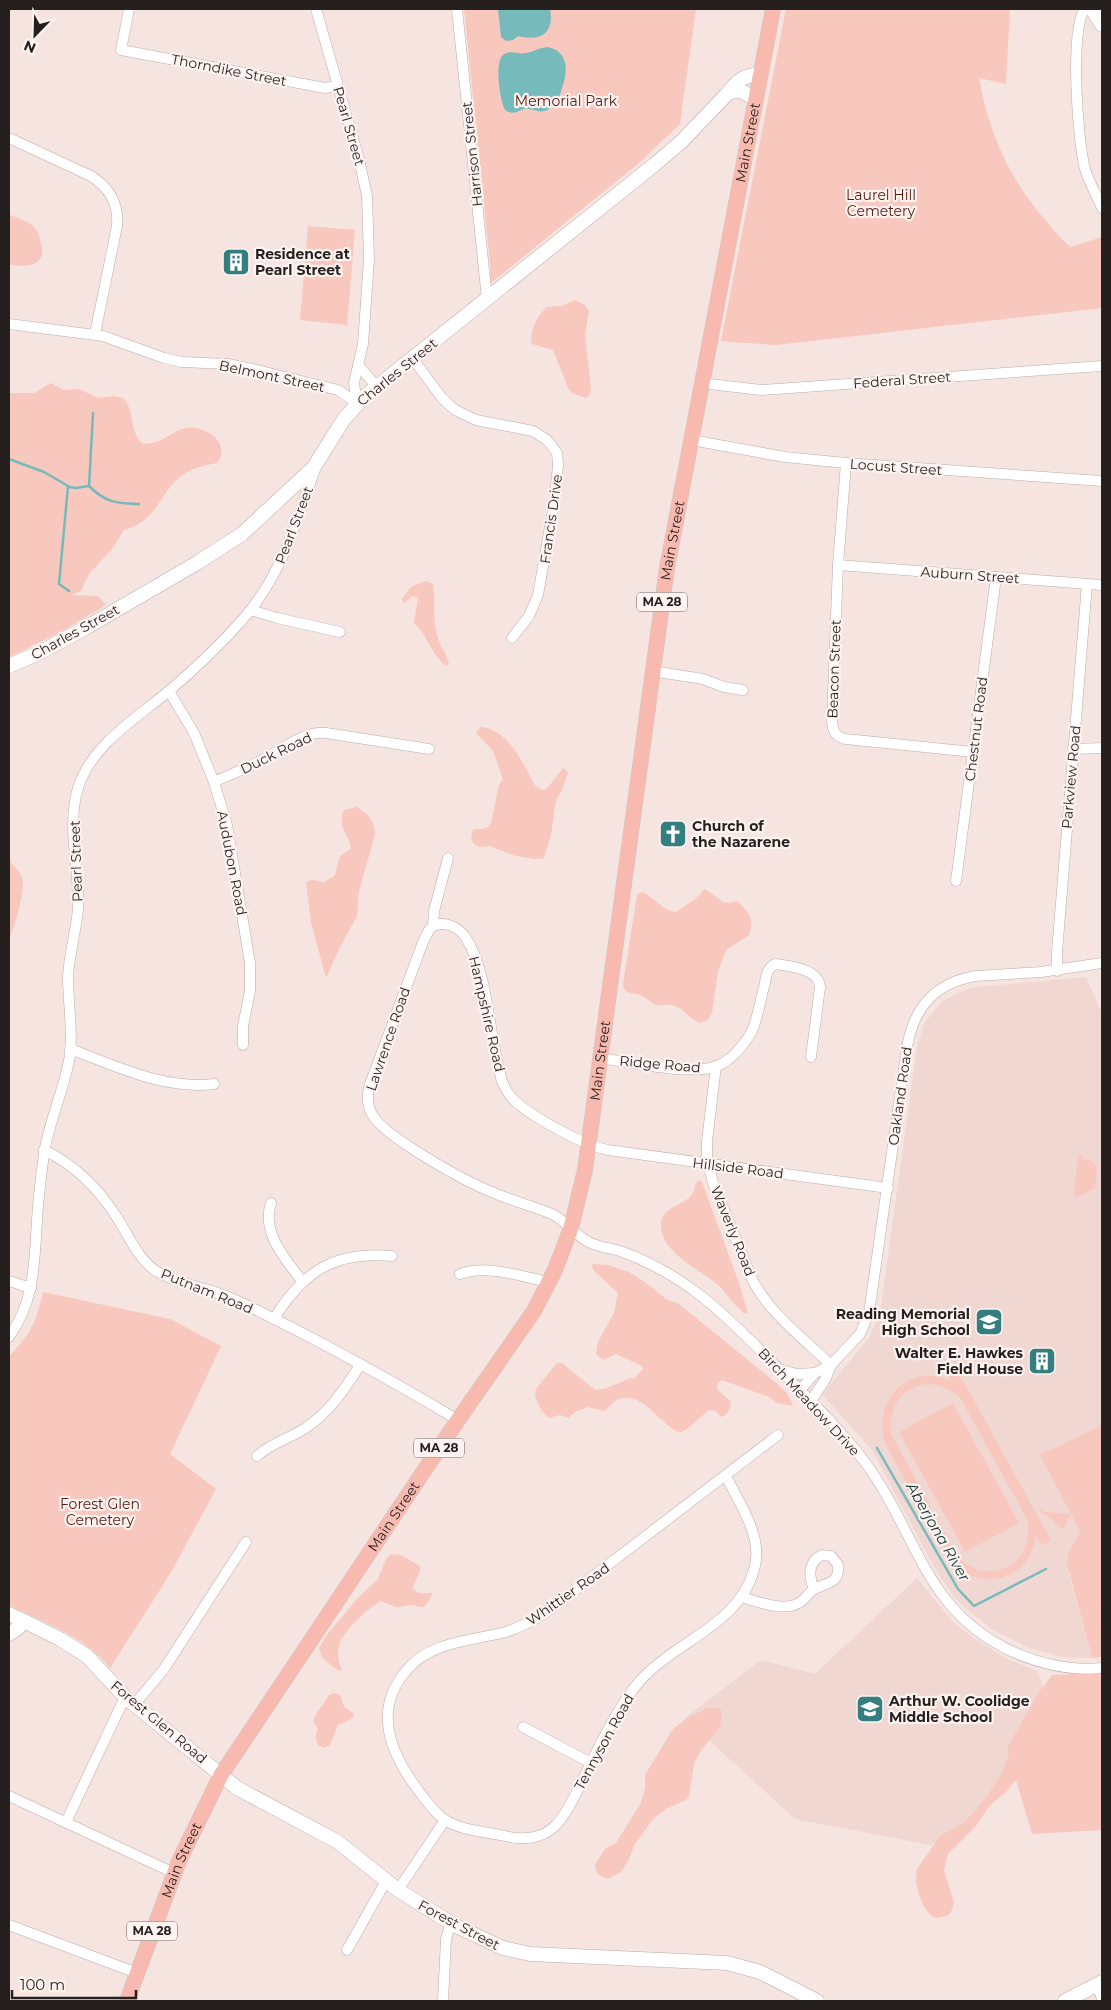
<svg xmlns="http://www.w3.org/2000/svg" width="1111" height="2010" font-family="Montserrat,sans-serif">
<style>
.built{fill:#f0d7d2}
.green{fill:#f8c7bd;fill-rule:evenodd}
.water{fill:#76babb}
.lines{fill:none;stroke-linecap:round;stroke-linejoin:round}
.stream{stroke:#76babb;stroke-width:2.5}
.street-casing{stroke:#bcaca8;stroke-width:11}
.secondary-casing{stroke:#bcaca8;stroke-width:15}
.primary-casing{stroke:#cbc9c9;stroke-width:16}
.street{stroke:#fff;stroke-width:10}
.secondary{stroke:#fff;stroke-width:14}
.primary{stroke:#f8baaf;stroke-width:15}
.labels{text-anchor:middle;stroke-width:4.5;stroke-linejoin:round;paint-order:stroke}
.shield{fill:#fdf3f0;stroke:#665f5d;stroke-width:1}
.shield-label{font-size:12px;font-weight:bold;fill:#251f1e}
.street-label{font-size:14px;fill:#251f1e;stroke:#fdf3f0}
.park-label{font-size:14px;fill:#59170d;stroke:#fdf3f0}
.poi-label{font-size:14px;font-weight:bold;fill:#251f1e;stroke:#fdf3f0;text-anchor:start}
.water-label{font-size:15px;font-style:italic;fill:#113434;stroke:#fdf3f0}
</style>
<rect width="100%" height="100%" fill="#f5e4e0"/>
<g class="built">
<path d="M1086,977l16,36v412l-61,30 39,76 -11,43 23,84 -29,-1 -36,-10 -35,-18 -28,-22 -9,-9 -21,-31 -62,-117 -50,-56 47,-56 11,-24 37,-268 8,-24 17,-20 22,-12 14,-3z"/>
<path d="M917,1578l36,44 20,16 34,21 30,12 11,29 -67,114 -50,31 -136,-26 -110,-101 76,-58 54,14z"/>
</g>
<g class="green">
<path d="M464,9h232l-16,115 -41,39 -148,120 -2,-6 2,-5z"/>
<path d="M786,9h224l-4,75 -27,-6c13,71 40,118 91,169l32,-10v71l-326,37 -55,-4z"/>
<path d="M9,214c7,4 18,7 24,12 4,3 6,9 7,14 9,25 -11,29 -31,24z"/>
<path d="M308,226l47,4 -8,95 -47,-5z"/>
<path d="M575,300l10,5 4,6 -4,23 6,55 -2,7 -3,2 -14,-5 -4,-5 -15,-38 -21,-6c-3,-13 5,-28 15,-37l15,-1z"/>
<path d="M51,383l13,7 15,-1 19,9 16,-2 9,2c13,13 5,33 20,46 28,0 36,-28 66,-11 4,2 9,7 11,11 2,7 2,14 -3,19 -11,2 -24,5 -33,11 -26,18 -25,47 -60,56l-12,19 -23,25 -8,17 -9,4 26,1 8,9 -47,28 -50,24v-264h25z"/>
<path d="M426,581l7,3c2,15 0,32 3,47 2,13 11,23 13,33l-3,2c-13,-11 -15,-20 -24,-34 -2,-3 -6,-6 -8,-9l4,-25 -6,-2 -8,7 -2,-4 9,-12z"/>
<path d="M480,727c24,1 39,28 49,47 4,7 5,14 15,16l5,-4 14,-18 5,4 -6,18 -6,10 -5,35 -7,23 -9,1 -19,-3 -27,-10 -10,1 -5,-3 -3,-6 2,-8c8,-2 13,1 18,-7l8,-38 4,-6 -10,-28 -17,-18z"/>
<path d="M356,807c12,6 19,14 19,28l-16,56 -2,25 -17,31 -14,31 -15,-56 -5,-40 6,-2 12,2 11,-7 5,-19 11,-7c-1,-15 -15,-21 -7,-39z"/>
<path d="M9,861c6,5 14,14 14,23 0,14 -8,41 -14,54z"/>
<path d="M705,889l18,13 7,1 7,-2c11,9 19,21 11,35l-21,13 -3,6 -6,16 -6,42 -5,8 -7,2c-10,-3 -15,-14 -25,-17 -5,-3 -13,0 -19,-1 -5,-2 -10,-8 -16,-10 -7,-2 -13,-1 -17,-8v-3l14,-89 5,-3c12,5 21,19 34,20l18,-12z"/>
<path d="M1079,1154l5,1 -2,3 3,3 3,-3 9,9 -2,21 -17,9 -5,-1z"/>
<path d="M698,1180l4,2 37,101 9,31c-10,-1 -22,-23 -32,-31 -18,-14 -56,-31 -55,-59 1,-16 19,-18 29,-27 5,-4 4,-12 8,-17z"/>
<path d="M593,1264l15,1 21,7 20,13 17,14 13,5 96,78 12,11 6,13 -16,-3 -8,-6 -47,-17 -4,3 -1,6 13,12 1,5 -5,9 -5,2 -5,-6 -7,-1 -22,19 -7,4c-21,-9 -40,-46 -65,-32 -4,2 -7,8 -11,10l-16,-4 -13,5 -6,6 -9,-3 -11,3 -8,-8 -6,-14 1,-7 21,-26h5l33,27 9,-1 27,-11 3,1 9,-10 -1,-3 -26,-12 -13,6 -7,-6 2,-12 16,-29 4,-20 -25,-23 -1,-4z"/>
<path d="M43,1292l127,27 51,27 -51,108 46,35 -46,85 -60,94c-26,-32 -65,-45 -101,-63v-248c22,-25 26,-31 34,-65z"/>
<path d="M955,1366l96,174 -9,5 -6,-9c-7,45 -55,57 -85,25l-64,-114c-18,-43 20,-86 64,-66l-5,-10zM928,1384c13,1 23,5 33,15l66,120c10,44 -38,70 -69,38l-66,-121c-6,-27 9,-49 36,-52z"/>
<path d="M953,1403l66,120 -54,29 -66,-120z"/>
<path d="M1102,1425v232l-10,1 -25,-95 1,-8 12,-24 -40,-76z"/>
<path d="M1041,1509l4,3 25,2 -6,16 -20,-17h-4z"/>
<path d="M392,1554l9,1 19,11c2,9 -7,14 -7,23l6,4h14l-4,8 -6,6 -12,-2 -15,2 -15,-6c-14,8 -32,25 -40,39 -5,9 -3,22 1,31 -10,-2 -12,-9 -20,-13l-3,-10 7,-12 31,-37 21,-20 8,-20z"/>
<path d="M1102,1673v157l-70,4 -16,-54 -12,14 -14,11 -14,21 -28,28 -4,16 10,33 -3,9 -4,4 -9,2 -6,-1 -8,-10 -6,-16 -2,-10 1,-12 23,-33 25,-14 21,-24 15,-24 8,-19 -2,-7 31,-54 14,-19z"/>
<path d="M334,1693c10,2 6,6 10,13 3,4 7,4 10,9l-3,4 -13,6 -8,20 -7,3 -5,-3c-3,-7 -2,-10 0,-17l-5,-6c4,-13 11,-17 16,-27z"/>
<path d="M708,1708h10l4,3 -1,14 -21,27 -6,12 -5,32 -3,4 -20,9 -13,10 -18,25 -7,17 -7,11 -14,7 -10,-5 -2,-10 11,-16 10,-5 25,-40 4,-15v-13l28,-46 14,-11z"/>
</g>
<g class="water">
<path d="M498,9h52c5,24 -10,33 -32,27l-5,4 -7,1 -5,-4z"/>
<path d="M548,47c21,5 20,24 14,41 -2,7 -5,16 -11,20 -13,8 -17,-1 -27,1 -7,2 -9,6 -18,2 -6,-8 -12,-49 -3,-56 7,-6 15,0 23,-2 8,-1 11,-5 22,-6z"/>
</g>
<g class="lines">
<g class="stream">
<path d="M9,459l35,13 24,14 -9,98 10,7"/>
<path d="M89,486c17,17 27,17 50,18"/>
<path d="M69,487l7,1 13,-2 4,-73"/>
<path d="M877,1448l81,141 16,17 72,-37"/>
</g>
<g class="street-casing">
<g id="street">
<path d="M129,9l-8,41 204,38 12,-2"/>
<path d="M316,9l43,150 8,37 2,63 -6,85 -9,39 3,20"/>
<path d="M457,9l30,290"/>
<path d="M1085,9c-16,20 -7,134 0,160 4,14 12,26 17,39"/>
<path d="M9,138l82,38c19,12 28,28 26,50l-22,108"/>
<path d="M9,324l94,12 61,22 18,4 46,2 33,7 77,19 19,13"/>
<path d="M413,359l29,39 13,12 21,10 57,11 14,9 10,13 1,12 -3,33 -17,97 -9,21 -17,22"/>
<path d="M358,365l19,22"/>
<path d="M701,383l60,7 341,-24"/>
<path d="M691,440l94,17 61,6 256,18"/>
<path d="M846,463l-8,102 -6,157c1,10 4,15 14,17l127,13"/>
<path d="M838,565l264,20"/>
<path d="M251,610l26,8 63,14"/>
<path d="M652,671l51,8 21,8 19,3"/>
<path d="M169,691l25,42 20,49 13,43 23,138v28l-7,35v19"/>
<path d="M1073,749l29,-1"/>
<path d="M214,782c15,-7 31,-13 46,-21 21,-10 42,-30 66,-28l103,16"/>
<path d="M448,858l-14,53 -1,15 -4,4 -6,12 -54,145c-2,10 -2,20 4,29 14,22 93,66 119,76 20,9 41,14 60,22 14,7 22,20 35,27 10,6 22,7 33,10 31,11 60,28 85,48 27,22 51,47 75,71 29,29 59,58 84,91 53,70 59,149 147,190 29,13 60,20 91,17"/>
<path d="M956,881l40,-304"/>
<path d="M433,926c12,-6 27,2 33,12 23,36 23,101 36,143 3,8 7,14 13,20 19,17 68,44 93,49l280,38"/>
<path d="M1057,971v-19l30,-368"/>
<path d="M70,1049c47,17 93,41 144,35"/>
<path d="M600,1058c29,4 91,18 117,8 14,-5 28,-22 35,-35 6,-14 8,-30 12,-44 2,-8 2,-19 11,-23 15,2 44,5 45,23l-9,70"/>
<path d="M716,1066l-9,75v18l6,24 39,96c17,34 52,60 79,86"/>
<path d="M44,1150c31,15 54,38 72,66 12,18 21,42 40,55 13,8 28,12 42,16 16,4 32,10 46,17 73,35 145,75 214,116"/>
<path d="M271,1203c-10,29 14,56 31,78"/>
<path d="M460,1274c29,-10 61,3 89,8"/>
<path d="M9,1281l22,7"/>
<path d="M274,1319c29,-48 61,-68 118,-63"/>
<path d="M9,1337c26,-37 25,-72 28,-116 1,-22 4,-45 7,-67 5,-34 21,-66 26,-99 3,-26 -2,-52 -2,-78 1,-23 8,-45 10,-68 2,-39 -12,-82 0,-121 14,-44 59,-70 92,-98 26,-22 51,-46 73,-71 39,-44 54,-99 73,-153"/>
<path d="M782,1370l15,4 18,-1"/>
<path d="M800,1390l15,-17 16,-8"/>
<path d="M811,1401l15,-23 5,-13 29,-31 9,-21 38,-266c7,-40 28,-64 68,-71l66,-4 61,-9"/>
<path d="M257,1456c14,-13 31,-17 47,-27 25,-16 41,-40 56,-64"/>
<path d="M726,1476c14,29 38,61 28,94 -17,59 -85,72 -120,118 -20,27 -36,61 -51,91 -8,16 -15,33 -27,46 -5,5 -11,9 -18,11 -15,5 -29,1 -43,-2 -17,-3 -36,-5 -50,-14 -11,-7 -19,-20 -27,-30 -27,-36 -46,-79 -12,-119 24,-30 65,-30 100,-39 14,-5 27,-11 39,-19l233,-178"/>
<path d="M742,1597c17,5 41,15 57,6 6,-3 9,-10 14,-13 11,-8 27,-4 25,-25l-7,-9 -9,-1c-15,7 -13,22 -8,34"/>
<path d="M134,1705l30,-36 82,-127"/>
<path d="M523,1727l68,36"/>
<path d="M9,1796l165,77"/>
<path d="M66,1822l59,-125"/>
<path d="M398,1890l47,-70"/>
<path d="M9,1925l128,48"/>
<path d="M347,1950l39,-69"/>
<path d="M1097,1984l5,15"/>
<path d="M443,2001l3,-62 5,-16"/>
</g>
</g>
<g class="secondary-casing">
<g id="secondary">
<path d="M1092,9l10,16"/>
<path d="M728,93l11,-3 17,9"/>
<path d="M9,666l32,-14 46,-25 110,-64 45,-29 72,-67 30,-48 20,-22 290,-232 27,-23 47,-49c9,-13 17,-18 33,-19"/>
<path d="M9,1614l15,7"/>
<path d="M9,1634l9,-6 6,-7 36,18 27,17 38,41 112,91 101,54 60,48 56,35 49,23 27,6 197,9 33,9 57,29"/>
<path d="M1065,2001l37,-19"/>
</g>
</g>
<g class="primary-casing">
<g id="primary">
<path id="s1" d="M127,2001l52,-140 42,-86 237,-355 76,-109 21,-41 16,-42 14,-58 82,-602 106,-559"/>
</g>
</g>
<use href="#street" class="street"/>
<use href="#secondary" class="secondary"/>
<use href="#primary" class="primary"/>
</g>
<defs>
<g id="building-square" transform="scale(1.4375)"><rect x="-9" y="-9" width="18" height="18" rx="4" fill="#357e7f" stroke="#fdf3f0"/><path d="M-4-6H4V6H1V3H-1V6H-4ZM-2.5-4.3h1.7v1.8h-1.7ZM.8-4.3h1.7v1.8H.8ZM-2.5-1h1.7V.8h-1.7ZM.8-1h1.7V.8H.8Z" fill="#fff"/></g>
<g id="church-square" transform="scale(1.4375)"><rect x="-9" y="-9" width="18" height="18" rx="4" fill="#357e7f" stroke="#fdf3f0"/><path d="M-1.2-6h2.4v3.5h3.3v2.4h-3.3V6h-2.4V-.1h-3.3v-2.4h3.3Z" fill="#fff"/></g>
<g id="school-square" transform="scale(1.4375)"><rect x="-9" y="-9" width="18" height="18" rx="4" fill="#357e7f" stroke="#fdf3f0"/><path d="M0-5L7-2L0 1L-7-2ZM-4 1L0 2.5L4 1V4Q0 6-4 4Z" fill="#fff"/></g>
</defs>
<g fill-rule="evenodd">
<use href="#building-square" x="236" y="262"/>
<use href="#church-square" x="673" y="834"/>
<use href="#school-square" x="989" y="1322"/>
<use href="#building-square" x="1042" y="1361"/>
<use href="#school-square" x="870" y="1709"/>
</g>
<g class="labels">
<g class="shield">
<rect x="637" y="592.5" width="50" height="19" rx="4"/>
<rect x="414" y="1438.5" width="50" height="19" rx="4"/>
<rect x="127" y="1921.5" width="50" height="19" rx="4"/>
</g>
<g class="shield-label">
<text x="662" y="606">MA 28</text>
<text x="439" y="1452">MA 28</text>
<text x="152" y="1935">MA 28</text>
</g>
<g class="street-label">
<text transform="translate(229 70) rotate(11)" y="5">Thorndike Street</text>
<text transform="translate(349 126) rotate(74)" y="5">Pearl Street</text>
<text dy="5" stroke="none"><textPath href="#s1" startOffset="1996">Main Street</textPath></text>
<text transform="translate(472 154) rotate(-96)" y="5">Harrison Street</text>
<text transform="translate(397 372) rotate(-39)" y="5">Charles Street</text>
<text transform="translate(272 376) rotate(12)" y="5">Belmont Street</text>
<text transform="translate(902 380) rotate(-4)" y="5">Federal Street</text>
<text transform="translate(896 467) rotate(4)" y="5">Locust Street</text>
<text transform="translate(551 519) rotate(-82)" y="5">Francis Drive</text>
<text transform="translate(294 525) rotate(-69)" y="5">Pearl Street</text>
<text dy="5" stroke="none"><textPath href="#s1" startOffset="1591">Main Street</textPath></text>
<text transform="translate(970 575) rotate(4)" y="5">Auburn Street</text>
<text transform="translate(75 632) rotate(-29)" y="5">Charles Street</text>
<text transform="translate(834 669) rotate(-88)" y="5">Beacon Street</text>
<text transform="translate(976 729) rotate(-83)" y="5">Chestnut Road</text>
<text transform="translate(276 753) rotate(-26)" y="5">Duck Road</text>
<text transform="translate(1071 777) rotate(-85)" y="5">Parkview Road</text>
<text transform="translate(76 861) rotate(-92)" y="5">Pearl Street</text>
<text transform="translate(232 863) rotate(79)" y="5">Audubon Road</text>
<text transform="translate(487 1014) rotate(77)" y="5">Hampshire Road</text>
<text transform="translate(388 1039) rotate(-71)" y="5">Lawrence Road</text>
<text dy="5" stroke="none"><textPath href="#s1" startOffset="1066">Main Street</textPath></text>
<text transform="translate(660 1064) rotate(5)" y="5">Ridge Road</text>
<text transform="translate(900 1096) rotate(-82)" y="5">Oakland Road</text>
<text transform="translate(738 1168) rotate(7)" y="5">Hillside Road</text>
<text transform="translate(733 1231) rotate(68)" y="5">Waverly Road</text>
<text transform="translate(207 1291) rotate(22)" y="5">Putnam Road</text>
<text transform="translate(809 1402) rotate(47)" y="5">Birch Meadow Drive</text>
<text dy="5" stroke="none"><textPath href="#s1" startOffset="556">Main Street</textPath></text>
<text transform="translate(568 1594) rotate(-35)" y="5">Whittier Road</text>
<text transform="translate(159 1722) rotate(40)" y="5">Forest Glen Road</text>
<text transform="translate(604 1742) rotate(-61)" y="5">Tennyson Road</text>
<text dy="5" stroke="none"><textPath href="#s1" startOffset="151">Main Street</textPath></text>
<text transform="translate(459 1925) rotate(28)" y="5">Forest Street</text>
</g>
<g class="park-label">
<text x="566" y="106">Memorial Park</text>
<text x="881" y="200">Laurel Hill<tspan x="881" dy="16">Cemetery</tspan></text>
<text x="100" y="1509">Forest Glen<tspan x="100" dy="16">Cemetery</tspan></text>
</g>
<g class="poi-label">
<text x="255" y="259">Residence at<tspan x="255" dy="16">Pearl Street</tspan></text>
<text x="692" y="831">Church of<tspan x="692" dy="16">the Nazarene</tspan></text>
<text x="970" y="1319" text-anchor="end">Reading Memorial<tspan x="970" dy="16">High School</tspan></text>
<text x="1023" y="1358" text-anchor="end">Walter E. Hawkes<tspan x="1023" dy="16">Field House</tspan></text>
<text x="889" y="1706">Arthur W. Coolidge<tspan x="889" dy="16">Middle School</tspan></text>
</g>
<g class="water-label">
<text transform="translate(938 1532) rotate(60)" y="5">Aberjona River</text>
</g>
</g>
<rect width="1111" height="2010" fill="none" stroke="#251f1e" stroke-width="20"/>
<g transform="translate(35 35) rotate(203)" stroke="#fdf3f0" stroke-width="4" paint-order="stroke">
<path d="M0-4L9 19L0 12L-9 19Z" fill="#251f1e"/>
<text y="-8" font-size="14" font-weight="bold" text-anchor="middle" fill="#251f1e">N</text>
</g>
<path d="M12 1990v8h124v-8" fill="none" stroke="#251f1e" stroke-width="2.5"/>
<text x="20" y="1990" font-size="15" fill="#251f1e" stroke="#fdf3f0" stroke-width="4" paint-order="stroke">100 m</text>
</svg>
